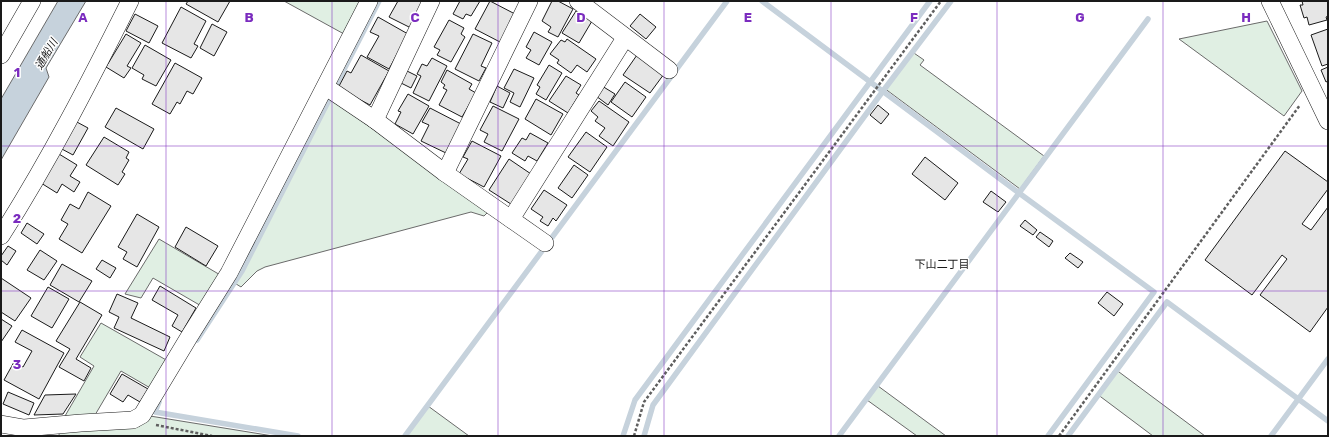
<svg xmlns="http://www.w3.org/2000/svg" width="1329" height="437" font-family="Rubik,'Noto Sans JP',sans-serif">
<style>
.green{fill:#e0efe3;stroke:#6a6a6a}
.water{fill:#c6d2dc;stroke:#6a6a6a}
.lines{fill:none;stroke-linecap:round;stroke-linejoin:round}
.stream{stroke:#c6d2dc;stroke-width:5.5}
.building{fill:#e6e6e6;stroke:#1a1a1a}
.minor-casing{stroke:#1a1a1a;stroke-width:18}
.path{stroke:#5f5f5f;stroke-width:2.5;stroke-dasharray:3 2;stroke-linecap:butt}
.minor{stroke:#fff;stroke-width:17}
.grid{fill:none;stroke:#7b2cbf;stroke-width:1;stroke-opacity:0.55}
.labels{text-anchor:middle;stroke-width:3;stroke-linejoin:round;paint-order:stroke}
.water-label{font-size:11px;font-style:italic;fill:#1a1a1a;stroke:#fff}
.neighbourhood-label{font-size:11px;fill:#1a1a1a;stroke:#fff}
.grid-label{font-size:13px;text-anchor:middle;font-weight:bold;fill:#7b2cbf;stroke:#fff;stroke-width:3;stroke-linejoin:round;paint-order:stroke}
</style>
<rect width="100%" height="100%" fill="#fff"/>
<g class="green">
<path d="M284,1h77l-17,33z"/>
<path d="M1267,21l35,70 -18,25 -105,-77z"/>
<path d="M911,51l13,9 -4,5 124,91 -24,33 -136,-101z"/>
<path d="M327,96l161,116 -4,4 -13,-4 -206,55 -8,4 -16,16 -8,-5 7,-11z"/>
<path d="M159,239l63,37 -19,31 -50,-29 -12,20 -16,-4z"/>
<path d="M101,323l67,38 -16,28 -31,-18 -26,44 -30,1 29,-50 -14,-9z"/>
<path d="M1115,369l90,67h-52l-56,-42z"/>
<path d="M878,386l68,50h-29l-50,-36z"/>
<path d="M428,406l41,30h-65z"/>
<path d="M150,416l123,20h-215l5,-7 77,-3z"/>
</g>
<path class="water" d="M58,1h28l-40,67 3,9 -48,83v-61z"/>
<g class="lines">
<g class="stream">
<path d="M762,1l257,192 135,99 -106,144"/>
<path d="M335,87l44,-86"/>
<path d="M197,340l45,-69 89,-175"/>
<path d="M159,402l-4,10 143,24"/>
<path d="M405,436l322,-435"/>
<path d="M623,436l12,-36 295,-399"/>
<path d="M644,436l9,-31 230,-314 68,-90"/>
<path d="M839,436l309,-417"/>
<path d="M1068,436l99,-134 161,119"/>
<path d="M1271,436l57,-77"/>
</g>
</g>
<g class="building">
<path d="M188,1h42l-12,21 -32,-18z"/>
<path d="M398,1h27l-14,27 -22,-11z"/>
<path d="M460,1h20l-9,15 -5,-2 -3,5 -10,-5z"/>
<path d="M490,1l25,13 -15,28 -25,-13z"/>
<path d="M552,1h6l15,8 -15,28 -10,-5 3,-5 -9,-6z"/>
<path d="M1302,1h26v15l-2,1 1,3 -18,5 -2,-8 -3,1 -4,-13h3z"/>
<path d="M181,7l25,14 -12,23 4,2 -7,12 -29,-15z"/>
<path d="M576,11l16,10 -13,22 -17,-10z"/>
<path d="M135,14l23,12 -9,17 -23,-12z"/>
<path d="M640,14l16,13 -10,12 -16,-13z"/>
<path d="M378,17l30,17 -19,35 -22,-12 12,-21 -9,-4z"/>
<path d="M449,20l15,8 -3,6 4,3 -14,25 -14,-7 3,-5 -6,-3z"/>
<path d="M212,24l15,8 -13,24 -14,-8z"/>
<path d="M1328,29v35l-6,2 -11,-31z"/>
<path d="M534,32l18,10 -13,23 -13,-7 5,-8 -5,-3z"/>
<path d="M126,34l15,9 -14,23 4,2 -7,10 -18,-11z"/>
<path d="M473,34l19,9 -11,23 5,2 -7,13 -24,-12z"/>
<path d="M567,39l29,20 -9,13 -10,-7 -6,8 -14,-10 2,-3 -9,-6 11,-14 4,2z"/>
<path d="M145,45l26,15 -15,26 -14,-7 2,-4 -12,-7z"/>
<path d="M361,55l28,16 -19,34 -32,-17 9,-17 4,2z"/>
<path d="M637,55l27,19 -14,19 -27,-18z"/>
<path d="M432,58l15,8 -18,35 -16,-8 8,-17 -4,-2 5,-10 5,2z"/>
<path d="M175,63l27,15 -9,16 -6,-3 -7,13 -3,-2 -7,12 -18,-10z"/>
<path d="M549,65l13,8 -16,27 -10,-6 4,-7 -3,-2z"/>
<path d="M1328,67v14l-2,1 -5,-12z"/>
<path d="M514,69l20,9 -14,29 -10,-5 4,-9 -10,-5z"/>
<path d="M447,70l25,14 -3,5 7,4 -14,24 -23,-12 8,-15 -4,-2 2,-3 -4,-3z"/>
<path d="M407,71l10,5 -6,12 -10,-5z"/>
<path d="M566,76l15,9 -5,8 3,2 -11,18 -19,-12z"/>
<path d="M625,82l21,15 -14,20 -21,-15z"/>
<path d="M497,86l13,7 -7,15 -13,-6z"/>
<path d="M602,86l13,8 -7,11 -12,-9z"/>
<path d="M408,94l21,12 -16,28 -18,-10 6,-12 -3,-1z"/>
<path d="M536,99l27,15 -12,21 -26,-16z"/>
<path d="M599,101l30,21 -16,24 -14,-10 6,-8 -10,-7 3,-4 -7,-6z"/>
<path d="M878,105l11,9 -8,10 -11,-9z"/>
<path d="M493,106l26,13 -17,32 -18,-9 4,-8 -8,-4z"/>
<path d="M116,108l38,21 -11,20 -38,-22z"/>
<path d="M430,108l31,16 -15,29 -25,-12 8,-16 -7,-3z"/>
<path d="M75,121l13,7 -15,27 -13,-7z"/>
<path d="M586,132l21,15 -17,25 -22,-15z"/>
<path d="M530,133l18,10 -11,18 -9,-5 -3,5 -13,-8 10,-15 4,2z"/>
<path d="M104,137l25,15 -3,6 3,2 -7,12 3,2 -7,11 -32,-20z"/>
<path d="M472,141l29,15 -17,31 -25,-13 9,-15 -5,-2z"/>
<path d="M1285,151l43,31v7l-26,35 9,6 17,-23v100l-18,25 -50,-37 27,-36 -5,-4 -30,40 -47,-35z"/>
<path d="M59,154l18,11 -7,11 10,6 -6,10 -12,-8 -5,9 -16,-10z"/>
<path d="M925,157l33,26 -13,17 -33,-26z"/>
<path d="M509,159l25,17 -20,30 -25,-16z"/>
<path d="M574,165l14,10 -16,23 -14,-10z"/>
<path d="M544,190l23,15 -11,16 -3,-3 -5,8 -8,-5 3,-4 -12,-8z"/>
<path d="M991,191l15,11 -8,10 -15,-10z"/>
<path d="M88,192l23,14 -29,47 -23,-14 9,-15 -7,-4 9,-16 9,5z"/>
<path d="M137,214l22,13 -22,40 -14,-8 4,-7 -9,-5z"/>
<path d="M1025,220l12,10 -4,5 -13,-9z"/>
<path d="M27,223l17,11 -7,10 -16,-11z"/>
<path d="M186,227l32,19 -12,20 -31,-19z"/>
<path d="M1040,232l13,9 -4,6 -13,-10z"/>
<path d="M8,246l8,5 -9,14 -6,-5v-4z"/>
<path d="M40,250l17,11 -13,19 -17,-10z"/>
<path d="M1070,253l13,9 -5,6 -13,-10z"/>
<path d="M102,260l14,8 -6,10 -14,-9z"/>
<path d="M62,264l30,17 -13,21 -29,-17z"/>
<path d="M1,278l30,20 -16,23 -14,-9z"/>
<path d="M160,286l36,22 -14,24 -10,-6 6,-11 -26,-15z"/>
<path d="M48,287l21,12 -17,29 -21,-12z"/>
<path d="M1107,292l16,12 -9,12 -16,-13z"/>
<path d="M117,294l21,9 -7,15 39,19 -6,14 -50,-23 5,-11 -10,-5z"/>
<path d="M80,302l22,13 -26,44 15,9 -7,13 -25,-14 11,-18 -14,-8z"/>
<path d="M1,319l11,7 -11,16z"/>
<path d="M22,330l42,23 -25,46 -35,-19 10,-18 9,5 9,-16 -17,-9z"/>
<path d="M122,374l26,15 -8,13 -12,-7 -5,7 -13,-8z"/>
<path d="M8,392l26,11 -5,12 -26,-11z"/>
<path d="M76,394l-13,20 -29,1 11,-20z"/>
</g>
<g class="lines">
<g class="minor-casing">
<g id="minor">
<path d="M578,1l91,69"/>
<path d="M1270,1l58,120"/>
<path d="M1,55l31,-54"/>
<path d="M326,87l49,33 70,53 100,70"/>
<path d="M375,120l56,-119"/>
<path d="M445,173l84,-172"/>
<path d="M511,219l114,-181"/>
<path d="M1,236c48,-75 89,-155 129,-235"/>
<path d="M1,424l23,4 57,-5 52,-3 9,-5 47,-78 40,-64 140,-272"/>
</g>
</g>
<g class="path">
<path d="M156,425l56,11"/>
<path d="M634,436l10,-34 297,-401"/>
<path d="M1059,436l241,-331"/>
</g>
<use href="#minor" class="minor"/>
</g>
<path class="grid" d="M166,1v435M332,1v435M498,1v435M664,1v435M831,1v435M997,1v435M1163,1v435M1,146h1327M1,291h1327"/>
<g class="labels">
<g class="water-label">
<text transform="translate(46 54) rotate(-59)" y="4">通船川</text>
</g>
<g class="neighbourhood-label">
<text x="942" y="268">下山二丁目</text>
</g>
</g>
<g class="grid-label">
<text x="83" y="22">A</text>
<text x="249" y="22">B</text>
<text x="415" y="22">C</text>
<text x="581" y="22">D</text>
<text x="748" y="22">E</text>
<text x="914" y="22">F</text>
<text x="1080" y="22">G</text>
<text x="1246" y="22">H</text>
<text x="17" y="77">1</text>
<text x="17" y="223">2</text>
<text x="17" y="369">3</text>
</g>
<rect width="1329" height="437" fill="none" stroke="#1a1a1a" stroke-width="4"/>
</svg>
